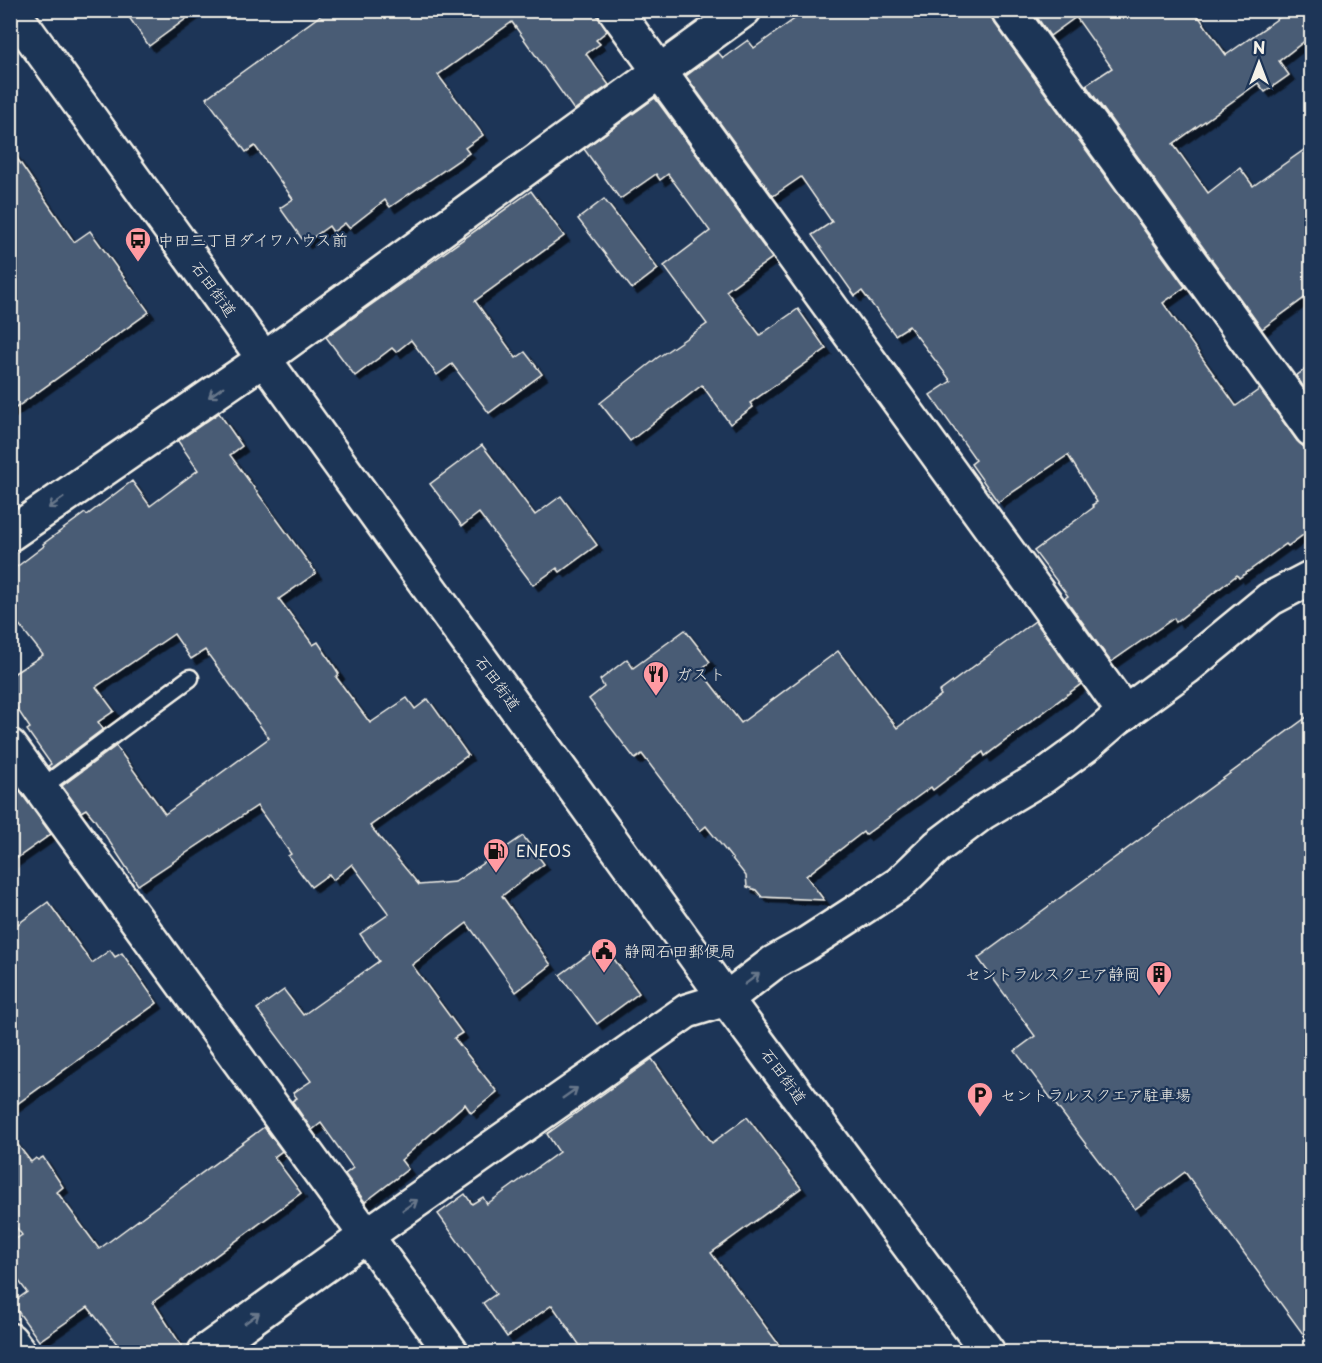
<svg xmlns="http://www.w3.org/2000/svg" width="1322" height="1363" font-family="'Playpen Sans','Klee One',sans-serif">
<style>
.building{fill:#485b74;stroke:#f4f1e8;stroke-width:1.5;filter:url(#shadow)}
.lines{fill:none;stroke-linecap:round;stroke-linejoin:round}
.service-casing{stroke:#f4f1e8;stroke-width:21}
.minor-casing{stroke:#f4f1e8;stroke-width:38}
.tertiary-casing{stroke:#f4f1e8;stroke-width:38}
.service{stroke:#1d3557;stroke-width:16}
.minor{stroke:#1d3557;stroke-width:33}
.tertiary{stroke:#1d3557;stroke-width:33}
.oneway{stroke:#68778a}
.labels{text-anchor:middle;stroke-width:4.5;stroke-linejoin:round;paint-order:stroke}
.poi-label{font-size:16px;fill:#f4f1e8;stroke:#1d3557;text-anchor:start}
.street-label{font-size:16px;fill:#f4f1e8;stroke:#1d3557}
</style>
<defs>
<filter id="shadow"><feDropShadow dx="5.5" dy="5.5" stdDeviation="0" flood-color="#0009"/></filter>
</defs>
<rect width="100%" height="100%" fill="#1d3557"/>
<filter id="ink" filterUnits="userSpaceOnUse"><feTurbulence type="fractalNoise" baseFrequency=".0167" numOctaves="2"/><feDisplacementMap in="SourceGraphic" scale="12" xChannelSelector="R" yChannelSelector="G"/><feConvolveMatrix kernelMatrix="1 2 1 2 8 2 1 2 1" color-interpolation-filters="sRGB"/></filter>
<g filter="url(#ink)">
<g class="building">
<path d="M124,10h74l-49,36z"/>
<path d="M328,10h269l3,11 7,10 -11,9 4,4 -14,10 23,31 -35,25 -62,-88 -74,53 45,60 -18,13 4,5 -79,54 -5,-7 -36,28 -4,-5 -12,9 -4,-6 -24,17 -25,-35 13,-9 -38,-53 -9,6 -40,-54z"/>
<path d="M807,10h183l3,11 192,266 -22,16 73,103 24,-17 37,52 7,6 7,1v81l-23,17 -2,-2 -47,34 -2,-3 -61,47 -2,-4 -63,44 -46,-64 3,-2 -34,-45 60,-44 -2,-2 5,-3 -29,-47 -70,47 -27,-38 5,-4 -46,-65 21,-14 -42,-55 -14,9 -33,-44 -7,5 -43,-61 20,-13 -31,-45 -28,19 -87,-120 32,-24 5,6 25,-18 6,8z"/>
<path d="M1032,10h162l32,45 64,-45h21v26l-32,25 10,14 -24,17 -7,-9 -85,61 35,49 32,-25 13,18 58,-41v148l-49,36 -176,-244 26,-17 -36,-51 -26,19z"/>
<path d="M655,98l117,160 -46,33 34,44 38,-26 28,40 -76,54 3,4 -23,17 -28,-39 -72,56 -30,-38 57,-45 50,-34 -43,-58 46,-35 -42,-57 -8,6 -4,-6 -36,25 -36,-50z"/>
<path d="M10,148l64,94 16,-11 59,81 -139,100z"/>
<path d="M531,191l33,45 -89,65 41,57 9,-6 17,22 -53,39 -37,-49 -15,11 -26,-35 -15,12 -4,-4 -37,28 -29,-39z"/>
<path d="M604,199l54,70 -26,20 -54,-70z"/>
<path d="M1311,365v32l-15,-21z"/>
<path d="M219,413l23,33 -12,9 86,118 -37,26 34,46 5,-3 21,32 -3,3 34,46 37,-25 8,11 13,-10 40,56 -98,71 49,59 36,-3 68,-46 21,28 -42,32 49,69 -35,27 -49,-69 -55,42 50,68 -8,5 43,54 -26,21 -6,-9 -64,56 7,9 -43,33 -20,-28 8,-6 -32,-45 -9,7 -20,-29 5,-3 -4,-5 18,-12 -54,-72 27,-19 19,25 76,-54 -19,-27 29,-20 -37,-50 -19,16 -4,-6 -18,13 -23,-31 3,-2 -34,-48 -119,79 -43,-65 -9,-11 -5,3 -19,-26 54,-40 49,68 104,-76 -64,-88 -14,9 -17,-25 -78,53 18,24 -16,11 5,7 -53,40 -2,-3 3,-2 -24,-34 3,-2 -20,-30v-22l33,-21 -33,-42v-41l34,-26 -1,-2 42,-31 2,2 45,-34 18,25 48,-36 -20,-29z"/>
<path d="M482,445l53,70 26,-19 36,49 -37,27 -3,-4 -24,17 -54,-72 -17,13 -32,-42z"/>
<path d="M1035,621l46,63 -96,72 -2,-4 -50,38 -2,-3 -66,48 -2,-3 -57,44 18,24 -62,-3 -6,-7 -9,-3 -1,-11 -40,-50 -6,5 -58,-77 -7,5 -46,-60 15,-12 -4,-7 27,-21 6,9 52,-38 25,32 -10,8 41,53 97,-72 59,77 44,-33 -2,-3z"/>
<path d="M1311,714v631l-126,-173 -50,37 -120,-158 20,-15 -57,-78z"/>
<path d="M18,789l33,45 -41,29v-69z"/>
<path d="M48,902l44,61 18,-13 5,7 7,-4 35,50 -147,106v-179z"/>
<path d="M603,944l36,49 -42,31 -37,-49z"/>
<path d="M652,1059l60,84 35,-26 54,71 -90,65 74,100h-200l-33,-48 -45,32 -24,-34 13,-9 -58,-80 27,-20 7,10 11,-7 4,7 72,-52 -12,-18z"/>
<path d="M264,1127l18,24 -8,6 27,36 -148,109 33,51h-62l-36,-46 -49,34 -27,-38 15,-11 -17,-23v-26l12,-8 -12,-16v-84l21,27 5,-4 2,2 5,-3 20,30 -6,5 42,57z"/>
</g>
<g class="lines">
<g class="service-casing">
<path id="service" d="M41,788l149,-110"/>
</g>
<g class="minor-casing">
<g id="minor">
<path d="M615,10l510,703"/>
<path d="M1008,10l304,420"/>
<path d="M10,534l254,-175 480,-349"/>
<path d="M10,746l441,606"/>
<path d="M10,1340l9,12"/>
<path d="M205,1352l161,-116 321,-225 39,-12 47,-36 32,-18 94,-61 38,-37 45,-34 62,-37 41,-30 30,-26 71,-52 84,-69 42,-22"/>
</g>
</g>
<g class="tertiary-casing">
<path id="tertiary" d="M12,10l714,989 262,353"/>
</g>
<use href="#service" class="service"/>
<use href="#minor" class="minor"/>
<use href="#tertiary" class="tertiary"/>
</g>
<defs><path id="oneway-shaft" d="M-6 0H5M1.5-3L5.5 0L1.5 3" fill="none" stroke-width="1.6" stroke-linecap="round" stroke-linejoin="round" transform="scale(1.5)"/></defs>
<g class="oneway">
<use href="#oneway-shaft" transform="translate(216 392) rotate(145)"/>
<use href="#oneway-shaft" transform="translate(56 503) rotate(145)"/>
<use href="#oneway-shaft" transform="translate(752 979) rotate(-37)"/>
<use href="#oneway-shaft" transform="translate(570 1093) rotate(-35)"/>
<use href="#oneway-shaft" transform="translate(410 1205) rotate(-35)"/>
<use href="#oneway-shaft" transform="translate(252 1318) rotate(-36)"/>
</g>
</g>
<defs>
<g id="bus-pin" transform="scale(1.35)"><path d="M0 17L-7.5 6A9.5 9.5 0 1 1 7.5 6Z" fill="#ff9aa2" stroke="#1d3557"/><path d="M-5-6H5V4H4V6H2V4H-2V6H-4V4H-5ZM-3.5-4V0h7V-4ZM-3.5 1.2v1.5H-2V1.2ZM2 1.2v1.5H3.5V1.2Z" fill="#111"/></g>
<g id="restaurant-pin" transform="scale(1.35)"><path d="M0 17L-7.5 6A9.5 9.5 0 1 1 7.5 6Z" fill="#ff9aa2" stroke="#1d3557"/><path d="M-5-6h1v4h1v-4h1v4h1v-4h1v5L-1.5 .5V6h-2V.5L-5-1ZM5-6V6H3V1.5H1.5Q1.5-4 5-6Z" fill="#111"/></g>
<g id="fuel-pin" transform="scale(1.35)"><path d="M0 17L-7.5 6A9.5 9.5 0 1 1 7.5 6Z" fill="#ff9aa2" stroke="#1d3557"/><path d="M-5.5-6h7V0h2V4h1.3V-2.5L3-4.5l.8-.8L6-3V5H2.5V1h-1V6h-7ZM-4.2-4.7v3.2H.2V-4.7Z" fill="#111"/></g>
<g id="civic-pin" transform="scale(1.35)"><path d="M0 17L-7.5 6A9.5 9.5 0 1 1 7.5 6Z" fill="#ff9aa2" stroke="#1d3557"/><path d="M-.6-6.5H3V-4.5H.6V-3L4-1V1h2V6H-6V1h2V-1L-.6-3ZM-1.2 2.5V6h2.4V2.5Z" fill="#111"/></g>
<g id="building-pin" transform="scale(1.35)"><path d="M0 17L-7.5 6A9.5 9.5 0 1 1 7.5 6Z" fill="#ff9aa2" stroke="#1d3557"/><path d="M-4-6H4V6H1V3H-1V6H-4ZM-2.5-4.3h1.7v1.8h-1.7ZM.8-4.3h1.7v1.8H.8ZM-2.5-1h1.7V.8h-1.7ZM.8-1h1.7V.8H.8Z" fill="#111"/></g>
<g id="parking-pin" transform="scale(1.35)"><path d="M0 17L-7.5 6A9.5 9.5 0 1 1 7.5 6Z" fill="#ff9aa2" stroke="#1d3557"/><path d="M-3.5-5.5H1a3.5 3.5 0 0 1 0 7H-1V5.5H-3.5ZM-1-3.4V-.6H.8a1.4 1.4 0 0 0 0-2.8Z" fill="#111"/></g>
</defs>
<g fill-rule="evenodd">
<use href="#bus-pin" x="138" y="240"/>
<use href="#restaurant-pin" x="656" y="674"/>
<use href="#fuel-pin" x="496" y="851"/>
<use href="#civic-pin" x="604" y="951"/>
<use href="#building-pin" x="1159" y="974"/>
<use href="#parking-pin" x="980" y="1095"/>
</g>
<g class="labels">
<g class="poi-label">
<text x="158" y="246">中田三丁目ダイワハウス前</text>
<text x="676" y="680">ガスト</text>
<text x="516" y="857">ENEOS</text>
<text x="624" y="957">静岡石田郵便局</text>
<text x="1140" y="980" text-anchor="end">セントラルスクエア静岡</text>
<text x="1000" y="1101">セントラルスクエア駐車場</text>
</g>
<g class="street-label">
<text transform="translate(214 289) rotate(54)" y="6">石田街道</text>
<text transform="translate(498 683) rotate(54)" y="6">石田街道</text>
<text transform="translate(784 1076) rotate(54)" y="6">石田街道</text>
</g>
</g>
<rect width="1322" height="1363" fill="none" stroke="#1d3557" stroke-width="36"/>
<rect x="18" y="18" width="1286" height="1327" fill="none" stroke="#f4f1e8" stroke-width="2" filter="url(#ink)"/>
<g transform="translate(1259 63)" stroke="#1d3557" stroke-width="4.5" paint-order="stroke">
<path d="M0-4.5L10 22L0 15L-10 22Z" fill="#f4f1e8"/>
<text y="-9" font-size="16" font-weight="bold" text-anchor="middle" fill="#f4f1e8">N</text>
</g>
</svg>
